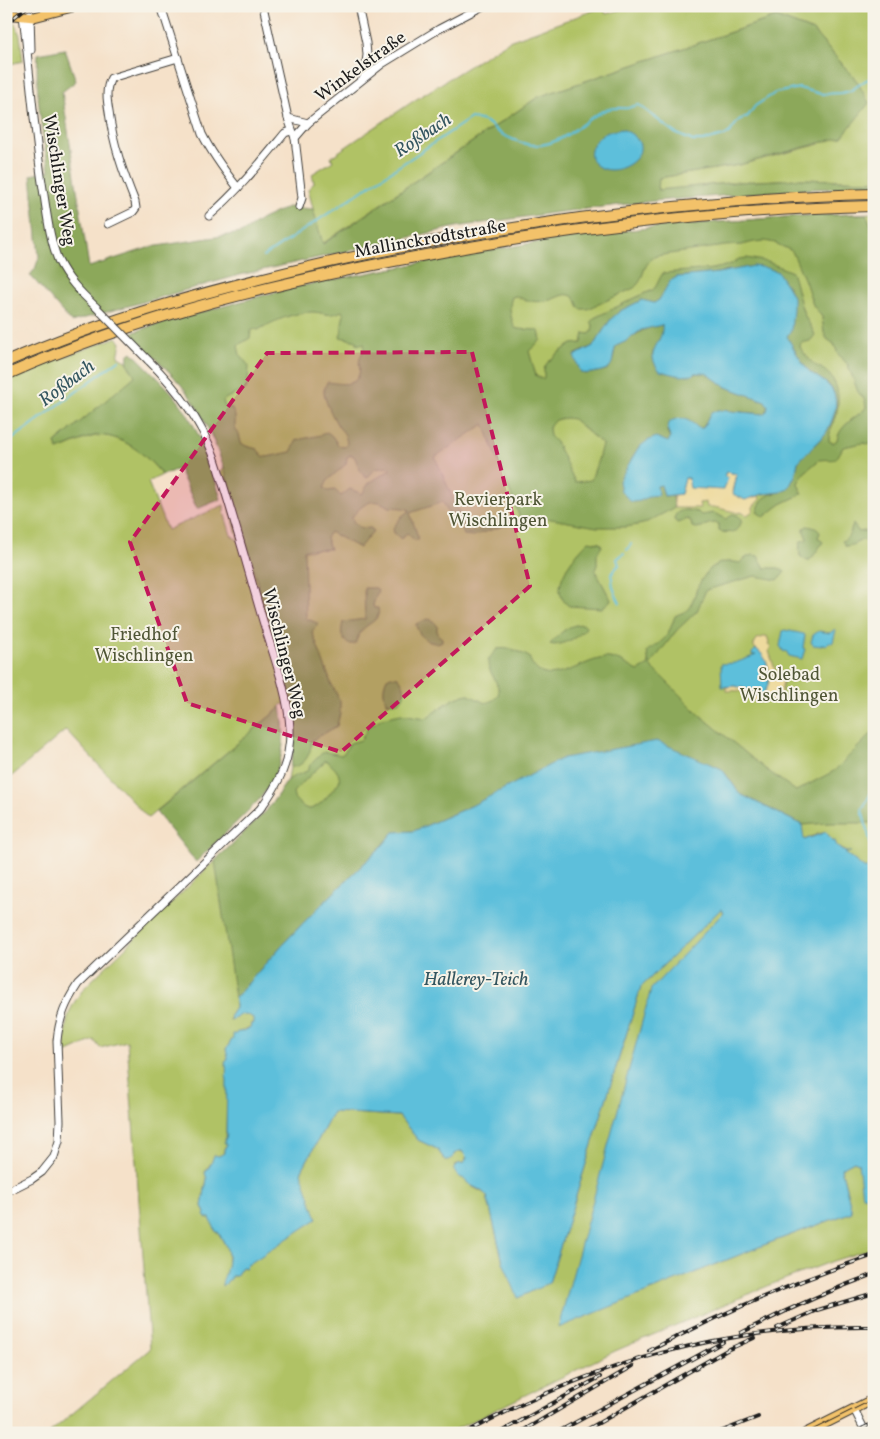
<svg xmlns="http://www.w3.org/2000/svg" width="880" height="1439" font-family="Vollkorn,serif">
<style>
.green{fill:#b0c265;stroke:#666f40}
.forest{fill:#8ca85a;stroke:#54623b;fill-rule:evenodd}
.sand{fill:#eeda9e;stroke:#857b5d}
.water{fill:#5dbfdb;stroke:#3c6e7c}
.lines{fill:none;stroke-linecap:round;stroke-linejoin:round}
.stream{stroke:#5dbfdb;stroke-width:2}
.minor-casing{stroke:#3d3a36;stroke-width:9}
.major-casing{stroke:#3d3a36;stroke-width:11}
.highway-casing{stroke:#3d3a36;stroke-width:12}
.minor{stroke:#fff;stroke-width:7}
.major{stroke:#f3c26a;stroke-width:9}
.highway{stroke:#f3c26a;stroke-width:10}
.tram{stroke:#1c1c1c;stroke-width:1}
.rail-casing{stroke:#1c1c1c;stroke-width:4}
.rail{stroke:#f7f3e8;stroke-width:2;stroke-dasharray:5.5;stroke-linecap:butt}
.minor-bridge-casing{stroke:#3d3a36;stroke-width:9;stroke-linecap:butt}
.minor-bridge{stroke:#fff;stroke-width:7}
.marked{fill:#c2185b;fill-opacity:0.2;stroke:#c2185b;stroke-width:4;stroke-dasharray:10 6;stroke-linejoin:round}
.labels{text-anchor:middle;stroke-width:4;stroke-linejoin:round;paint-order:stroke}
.street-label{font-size:18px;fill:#1c1c1c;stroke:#f7f3e8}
.park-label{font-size:18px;fill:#505636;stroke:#f7f3e8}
.water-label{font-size:19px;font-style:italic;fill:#33555f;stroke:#f7f3e8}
</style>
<rect width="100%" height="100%" fill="#f7f3e8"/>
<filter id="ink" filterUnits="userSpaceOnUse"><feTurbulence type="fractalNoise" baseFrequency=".02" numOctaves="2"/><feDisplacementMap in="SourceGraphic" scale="10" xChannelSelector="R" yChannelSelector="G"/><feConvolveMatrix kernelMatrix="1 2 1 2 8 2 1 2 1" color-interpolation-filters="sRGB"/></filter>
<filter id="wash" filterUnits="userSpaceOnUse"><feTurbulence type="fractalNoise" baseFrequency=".0096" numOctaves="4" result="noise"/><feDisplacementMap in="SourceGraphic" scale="20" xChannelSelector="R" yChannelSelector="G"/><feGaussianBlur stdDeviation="1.12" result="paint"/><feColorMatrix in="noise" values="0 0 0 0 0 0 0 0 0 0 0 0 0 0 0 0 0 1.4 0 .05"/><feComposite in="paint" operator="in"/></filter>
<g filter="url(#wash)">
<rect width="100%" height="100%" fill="#f5e1c9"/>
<g class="green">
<path d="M632,6h242v175l-75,-2 -61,3 -80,9v-13l81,-13 81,-21 37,-63 -44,-50 -37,-14 -238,80 -216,147 -14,-55 6,-6 -2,-9 21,-13 -2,-4 84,-57 94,-59 94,-34 3,7z"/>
<path d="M14,22l6,13 3,26 -17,4v-37z"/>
<path d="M874,213v673l-10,-18 -19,-15 1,-1 -9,-5 -2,-6 -3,-1c-8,-13 -17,-4 -28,0l-569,158v10l-4,6 -1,6 11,-6 9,2 4,2 -1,5 -3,1 1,2 -1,1 -14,7 -10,15 2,10 -3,4 3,9 -2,60 1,13 -3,4v4l-13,10 -6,9 2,7 -5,27 3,7 7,7 4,12h2l10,18 -1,31 4,-5h5l5,-8 2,-1 2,1 3,-3 53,-93 32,-60 66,4 19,24 19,9 8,11 15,-9c6,2 8,7 4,12l-7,1 -2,2 16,20 13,7 3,3 16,66 46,21 92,-296 80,-78 3,3 -166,415 206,-82 88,-33 -11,-44 13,-7 4,2 9,33 5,3 2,-1v50l-41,13 -58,22 -160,68 -167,82h-399l101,-84 -23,-308 -27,7 -6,-8 -29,13c1,-32 0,-40 20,-66l182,-177 21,-30 2,-13 4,-16 1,-25 -3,-24 -11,3v2l-133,111 -82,-88 -60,51v-400l39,-17 72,-27 4,6 -3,14 9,4 2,6 7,9 -81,67 3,7c12,-4 24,-11 37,-14 26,-4 53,20 67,39l-14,7 19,48 57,-25v7l7,23 8,6 -19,-67 4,-6c-10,-28 -23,-60 -42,-82 -14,-17 -31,-32 -46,-47l-4,-6 22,-8 137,-37 166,-32 112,-19 97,-11 134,-10z"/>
</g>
<g class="forest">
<path d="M776,17l37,14 44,50 12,22 -27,34 -103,28 -80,13 -1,12 80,-8 61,-3 75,2v6l-63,2 -157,12 -102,12 -96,14 -216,48 -169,47 -41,-47 5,-6 4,-12 -8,-82 18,-4c-6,-36 -15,-80 -11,-117l27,-5 11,32 -14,11 27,175 62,-20 90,-14 21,-14 26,-12 25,2 10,35 215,-147z"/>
<path d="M866,214l8,17v214l-11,-2 -20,4c-9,18 -8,11 -24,13l-15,13 -6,10 4,11 -21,10 -17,13 -7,-5c5,-15 9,-17 24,-20l14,-16 3,-14 28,-29c8,-13 16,-35 3,-48 -6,-5 -14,-8 -20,-14 -8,-8 -15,-23 -22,-33 2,-21 11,-31 1,-52l-60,-16 -10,3 -41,4 -7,6 -11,17 -5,3 -12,-3 -31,19 -18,27 -19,9 11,19 21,-4c8,-5 7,-16 10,-24 18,-8 26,-20 47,-21 0,3 0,6 0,8 -3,19 -20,14 -3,38l19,3 27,-1 20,14 40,14 2,5 -1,5 -3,3 -46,-4 -10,8 -5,10 -36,3 3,8 -13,47 4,-1 3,11 9,-1 1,13 -31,16 -17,3h-29l-57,-10 -16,2 -51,17 -9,-1 -8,-22 -7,2 -6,-13 -33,11 9,27h-5l-7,-7 -6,6 -7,-6 -1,-5 9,-12 8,-6c-7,-3 -13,-2 -20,-3 -4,-1 -7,-4 -11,-5 -11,-3 -21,7 -27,15 2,10 10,12 19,11l2,3 -14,17 -29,-16 -4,6 4,11 -26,1 2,68 13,6 -7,7 19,52 9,18v12l-3,13 -26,15c1,13 -8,27 -21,26 6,-23 5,-41 2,-65l-68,-234c-10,-28 -23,-60 -42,-82 -14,-17 -31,-32 -46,-47l-4,-6 22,-8 137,-37 166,-32 112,-19 97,-11 134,-10zM765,241l10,2 17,8 13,30 8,24 9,12 2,16 3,6 7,5 4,10 10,11 10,27 7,8 1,8c-11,10 -27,18 -29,32l-4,3 -4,-2c0,-13 9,-24 9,-38 1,-12 -3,-25 -13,-32 -3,-3 -7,-4 -10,-6 -6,-5 -11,-12 -15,-18l1,-4 9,-2 5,-6c-3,-8 -8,-14 -11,-21 -5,-13 -7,-28 -12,-42l-24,-10 -21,-4 -8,1 -10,6 -16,4 -50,4c-7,10 -5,17 -18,20l-51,25 -3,4 2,3 -1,7 -3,2 -5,-1 -2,10 -10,1 -14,9 -11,10 -3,6v8l-1,2 -7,-3 -7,-25 12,-11 -2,-9c-8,-3 -16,0 -24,-3 -4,-9 -7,-21 -3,-31l4,-1c10,6 22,7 34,4 7,-2 15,-8 22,-4 5,3 5,9 8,13h8l46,-21c13,-11 5,-21 22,-32l68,-10 18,-1 12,-3zM342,311l2,4c-3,7 -1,15 -4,22l17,4v4l7,-2c1,7 -2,9 -4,15 -2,6 1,11 -1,16 -3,14 -22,9 -32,8 -1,2 -2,5 -3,8 -1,8 9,27 13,34 5,9 9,7 10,21l-3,2 -5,-1 -7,-10 -5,-4 -6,3 -24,5 -6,12 -24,5 -4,-1 -6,-7 -11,-3 -5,-3 -2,-9 -4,-5v-13l-3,-7 -7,-2 -2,-6c4,-5 16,-7 23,-12l2,-9 1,-14 -9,-11 -2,-9 2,-2 10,-6 1,-7 4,-2 3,1c16,-9 34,-17 53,-18 14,0 16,6 31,-1zM566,418l7,1 29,25 -4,16 -7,20 -16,2 -19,-40 -6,-6 -1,-9c5,-7 8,-8 17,-9zM484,424l36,94 -52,15 -33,-76zM351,455l3,1c4,7 5,17 13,22l8,-9 13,-2 2,3 -21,13 -7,11 -12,-5 -9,7 -6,-6 -7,1 -4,-3 4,-8 18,-16 1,-7z"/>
<path d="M132,352c13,14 28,27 41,42 25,30 37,68 48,105l-24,10 -18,-40 -17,6c-14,-19 -42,-43 -68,-39 -12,3 -25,10 -36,14l-3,-7 80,-67c-4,-8 -9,-11 -7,-21z"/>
<path d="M686,510l12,2 3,3 13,-2 13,6 5,-5 5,1 5,4c-2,13 -12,16 -23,12v-7c-12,-4 -16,7 -27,3l-1,-6 -4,-2 -8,4 -4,-2 -1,-2c2,-7 5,-8 12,-9z"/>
<path d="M853,524l6,8 15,-3v4l-5,3 1,2 -5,3 -3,-1 -10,5 -6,1 -4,-5c8,-4 8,-8 11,-17z"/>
<path d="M807,526c6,1 11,2 13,7l-2,4 1,2 4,3 -11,16 -5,3 -7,-5c-1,-6 -1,-10 1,-15l5,-1 1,-1 -3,-8v-3z"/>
<path d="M589,541l11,2 2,3 -5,8v11l-2,5 16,30 -9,8 -33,-2c-24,-17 6,-52 20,-65z"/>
<path d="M753,555l5,1 7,12h14l6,4 -7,8 -23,-4 -49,14 -9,21 -20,19 -27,35 50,50 64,53 32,23 38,-20 40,-40v92h-45l-27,2 -62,-31 -18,-25 -251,37 -57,25 -20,1 -11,13 -70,68 -31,32 -47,53 -20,-137 52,-51 21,-30c6,-5 14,-6 21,-10v-4l13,-13 4,-1 15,3 3,-2 6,-10 11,-3 7,-13 14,-9 19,-4 25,4 27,-19 14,-5 18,9c29,-7 3,-27 3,-40 0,-5 6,-10 9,-14 11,-2 22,2 32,8 14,40 55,-1 80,1 10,1 20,8 29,13l11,-6 -2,-14c19,-12 20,-12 28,-35 3,-2 8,-3 11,-5 6,-5 8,-15 11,-22 9,-20 20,-31 43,-26l7,-6zM326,760c6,6 16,13 13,22 -6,7 -19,26 -29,27 -7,0 -12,-7 -16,-11l-1,-6z"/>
<path d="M364,588h12l2,2 -5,15 1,3h4c3,11 -7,14 -14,20 -4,5 -7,10 -9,16h-7c-8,-7 -7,-12 -5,-22l22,-3z"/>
<path d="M427,619l5,1 5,5v9l5,4v3c-11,7 -25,-6 -26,-17z"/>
<path d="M583,624l3,3c-4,9 -27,21 -36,17 11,-11 16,-19 33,-20z"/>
<path d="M391,676l7,1c12,13 7,30 -12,25 -3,-9 -3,-16 1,-24z"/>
<path d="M281,707c7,37 0,67 -24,95l-61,60 -40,-50z"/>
</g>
<g class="sand">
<path d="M726,472l11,2 -4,18 15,7 11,-3 1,3 -7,8v4l-6,4 -6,-3 -2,1 -25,-6h-7l-1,-5 -7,1 1,5h-26l-1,-13 8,-1 4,-16 39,-1z"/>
<path d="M767,636l2,6 -1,3 3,2 -2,4 7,22 -7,1c-1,-14 -6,-18 -15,-27v-3l3,-5z"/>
<path d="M769,676l14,3 -3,25h-3l1,-3 -4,-3c-6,4 -16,7 -23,2 -4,-3 -8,-9 -13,-9 -3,-1 -9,0 -12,0v-4l9,-1 18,5 1,4 11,-5z"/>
</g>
<g class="water">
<path d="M622,129c43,18 -1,51 -23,38 -15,-8 -8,-26 5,-33 5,-3 12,-4 18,-5z"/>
<path d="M754,266l13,2 11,4 12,19 3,6v12l-2,22 -4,5c4,8 17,31 23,36 6,5 14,8 19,14 13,13 4,34 -3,47l-28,29 -3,14 -7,13 -7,3 -18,2 -18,6 -12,-6 4,-20 -11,-2 -2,4 4,2 -4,12 -34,-2 -2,-10h-3l-4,16 -17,2 -3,-11 -4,1 1,9 -8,1 -10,5 -7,1 -3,-1 -9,-10 -2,-10 19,-33 9,-7 9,-4 12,5 2,-4 -3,-12c8,-13 23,-7 31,2h5l8,-15 7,-3 46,4 3,-3 1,-5 -3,-5 -39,-14 -20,-14h-12l-1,2 -12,1 -21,-5c-18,-21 4,-26 2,-46l-21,5 -14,11 -11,5c-6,16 1,22 -19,26 -5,1 -10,2 -16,1l-7,-17 19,-10 18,-27 9,-8 22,-11 12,3 5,-3 11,-19 7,-4 41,-4z"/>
<path d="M835,629l1,1 -3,12 -1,1 -3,-1 -2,3 -5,-1v2l-9,-1 -2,-3 2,-7 6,-4 11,2z"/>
<path d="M785,630l19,4 1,1 -2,13 2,1 -3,10 -13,-3 -3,-5 -2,1 -4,-6 3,-15z"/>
<path d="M756,649c15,9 19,40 2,48l-4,-2 -1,-4 -18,-5 -13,1 -1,-23 14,-1 21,-8h-4v-2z"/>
<path d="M657,741l65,28 18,25 62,31 2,15 22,-8 6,8 3,1c2,7 7,12 16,11l-6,1 19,15 9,1 1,329 -12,-2 -4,-33 -4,-2 -13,7 11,44 -88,33 -206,83 93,-339 73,-77 -3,-3 -80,78 -92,296 -31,15 -15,-36 -16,-66c-7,-9 -17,-8 -24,-18h-2l-7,-7v-3l4,-4 6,-1 3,-5 -5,-7h-2l-6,3 -1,4 -5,2h-3l-8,-11 -19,-9 -19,-24 -66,-4 -32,60 16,47 -71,47v2l-3,-1 -2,1 -5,8h-5v3l-4,2 -1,3 -4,2c0,-7 3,-9 4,-15 5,-20 1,-23 -8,-39h-2l-6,-14h-3l-3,-2 1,-3 -3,-7 5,-27 -2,-6 6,-9 3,-9 5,1 5,-3v-4l3,-3 -3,-4 3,-7 -1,-3 1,-52c-2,-6 1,-10 -2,-17l3,-4 -2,-10 7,-11v-4h3l1,-2h4v-1c3,0 8,-2 10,-5l-1,-1 3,-2v-5c-5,-4 -13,-6 -17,0l-6,2 1,-6 4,-6v-10l47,-53 31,-32 70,-68 11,-13 20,-1 57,-25 92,-48z"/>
</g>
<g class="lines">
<g class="stream">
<path d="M263,257l208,-139c5,1 10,2 15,4 6,3 10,9 15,12 11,5 24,12 37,11 27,-1 44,-25 67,-35 9,-4 15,-1 23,-2 4,-1 7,-3 11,-3l36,28 18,8h10l21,-5 6,-4 9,-12 9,-4 7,-10 20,-13 24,-5 22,6 20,-1 9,-2 16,-11 8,-2"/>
<path d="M6,444l113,-84"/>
<path d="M627,550l4,-6"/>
<path d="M620,603c-3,-5 -5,-10 -7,-16 -1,-5 0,-7 -2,-12l5,-7 3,-3 -2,-6 7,-6"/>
<path d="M874,788l-12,22 12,46"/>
<path d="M868,868l6,-11"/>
</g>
</g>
</g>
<g filter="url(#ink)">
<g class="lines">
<g class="minor-casing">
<g id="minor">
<path d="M161,6l41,128c10,20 22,36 36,54"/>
<path d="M263,6l25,112 7,20 7,60 -3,9"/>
<path d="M358,6l8,37 1,12 -3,22"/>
<path d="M30,14l1,36"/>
<path d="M23,15c7,58 11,116 20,174 4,24 6,48 15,71 9,19 23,33 38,47"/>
<path d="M288,118l20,5"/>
<path d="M295,138l13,-15 74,-59 57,-35 44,-23"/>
<path d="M209,216c29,-25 52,-54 76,-83l6,-2"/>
<path d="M108,224l25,-12 3,-4 -1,-6c-12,-30 -22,-58 -26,-90 -2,-12 -4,-23 2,-34l67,-20"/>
<path d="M6,1192l26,-13 10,-7 12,-15 5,-16 1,-20 -3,-80c2,-23 9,-39 21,-57l182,-175c19,-25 31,-49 30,-81 -2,-35 -17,-74 -27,-107 -16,-55 -31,-111 -49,-165 -15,-38 -37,-68 -66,-96"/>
<path d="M854,1409l12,24"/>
<path d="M6,1410l2,23"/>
</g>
</g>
<g class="major-casing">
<g id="major">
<path d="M6,14l28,3 42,-11"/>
<path d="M806,1433l68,-34"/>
</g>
</g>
<g class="highway-casing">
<g id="highway">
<path d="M6,362c103,-45 211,-74 320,-99 84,-19 169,-33 254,-45 98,-13 195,-22 294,-24"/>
<path d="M6,375c134,-60 277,-94 420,-120 148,-28 297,-46 448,-49"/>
</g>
</g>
<use href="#minor" class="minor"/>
<use href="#major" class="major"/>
<use href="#highway" class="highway"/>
<path class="tram" d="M806,1433l68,-34"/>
<g class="rail-casing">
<g id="rail">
<path d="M6,24l22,-18"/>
<path d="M777,1328l40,-18 57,-17"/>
<path d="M741,1333c43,-22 87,-42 133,-59"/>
<path d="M649,1351c72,-38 147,-70 225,-96"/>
<path d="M465,1433c131,-71 259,-108 409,-106"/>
<path d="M499,1433l101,-56"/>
<path d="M519,1433l114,-67"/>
<path d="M556,1433l167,-91"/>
<path d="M581,1433l146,-83 27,-12"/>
<path d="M717,1433l41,-16"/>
<path d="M853,1433l21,-10"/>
</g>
</g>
<use href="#rail" class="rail"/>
<g class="minor-bridge-casing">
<path id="minor-bridge" d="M96,307l52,53"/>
</g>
<use href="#minor-bridge" class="minor-bridge"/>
</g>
</g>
<path class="marked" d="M472,352l58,234 -189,166 -154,-49 -57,-161 137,-189z"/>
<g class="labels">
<g class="street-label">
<text transform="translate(360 66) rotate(-36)" y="6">Winkelstraße</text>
<text transform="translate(60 180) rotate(81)" y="6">Wischlinger Weg</text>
<text transform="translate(430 238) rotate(-10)" y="6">Mallinckrodtstraße</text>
<text transform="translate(285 653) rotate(76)" y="6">Wischlinger Weg</text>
</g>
<g class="park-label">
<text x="498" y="505">Revierpark<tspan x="498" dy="21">Wischlingen</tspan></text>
<text x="144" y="640">Friedhof<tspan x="144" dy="21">Wischlingen</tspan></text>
<text x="789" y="680">Solebad<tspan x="789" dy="21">Wischlingen</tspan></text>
</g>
<g class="water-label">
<text transform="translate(422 134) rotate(-34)" y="7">Roßbach</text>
<text transform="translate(66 382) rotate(-37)" y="7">Roßbach</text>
<text x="476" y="985">Hallerey-Teich</text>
</g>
</g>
<rect width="880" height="1439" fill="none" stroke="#f7f3e8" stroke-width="25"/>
</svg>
